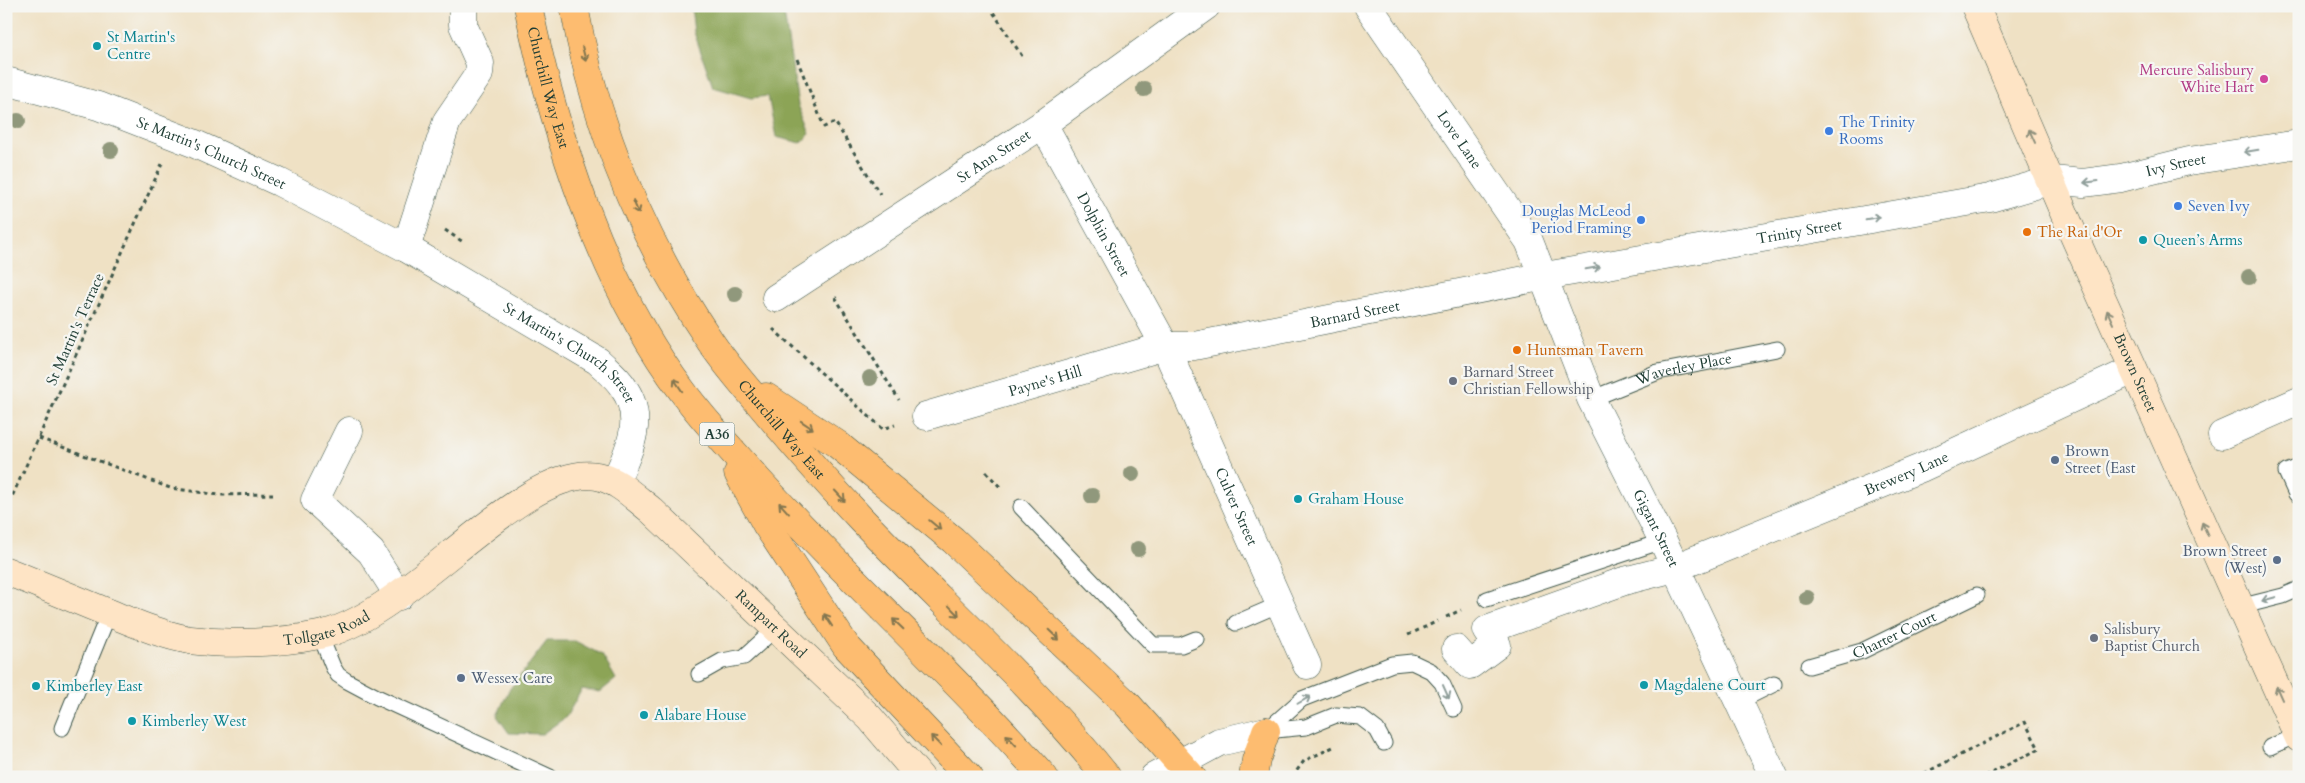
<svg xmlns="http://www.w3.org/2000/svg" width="2305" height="783" font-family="Cardo,serif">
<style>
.forest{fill:#8ca456;stroke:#567045}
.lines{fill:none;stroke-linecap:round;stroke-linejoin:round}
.lane-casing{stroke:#3e564a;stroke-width:17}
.street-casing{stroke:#3e564a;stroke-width:29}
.secondary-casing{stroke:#3e564a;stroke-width:29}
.highway-casing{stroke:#3e564a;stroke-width:29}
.path{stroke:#3e564a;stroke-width:3;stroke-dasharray:4 4;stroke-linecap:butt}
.lane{stroke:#fff;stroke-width:15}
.street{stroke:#fff;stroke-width:28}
.secondary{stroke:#fee4c5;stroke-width:28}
.highway{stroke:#fdbc6f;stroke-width:28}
.tree{fill:#90987b}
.oneway{stroke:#83764f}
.oneway2{stroke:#8e907c}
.oneway3{stroke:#8f9e9a}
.culture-dot{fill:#0f9aa8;stroke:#f6f6f2;stroke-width:2}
.hotel-dot{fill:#d1479c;stroke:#f6f6f2;stroke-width:2}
.shop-dot{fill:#3f7fe0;stroke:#f6f6f2;stroke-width:2}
.food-dot{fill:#e8710a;stroke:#f6f6f2;stroke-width:2}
.worship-dot{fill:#6b7280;stroke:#f6f6f2;stroke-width:2}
.service-dot{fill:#5c6f8a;stroke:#f6f6f2;stroke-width:2}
.labels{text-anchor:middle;stroke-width:4.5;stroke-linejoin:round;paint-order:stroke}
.shield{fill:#f6f6f2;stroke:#60746d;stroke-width:1}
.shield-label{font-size:14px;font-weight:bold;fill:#1f3d34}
.culture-label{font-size:15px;fill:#0d838f;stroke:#f6f6f2;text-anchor:start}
.hotel-label{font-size:15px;fill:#b23c85;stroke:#f6f6f2;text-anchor:end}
.street-label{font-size:15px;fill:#1f3d34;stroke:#f6f6f2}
.shop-label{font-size:15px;fill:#366cbe;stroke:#f6f6f2;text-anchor:start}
.food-label{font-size:15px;fill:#c56008;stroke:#f6f6f2;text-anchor:start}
.worship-label{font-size:15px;fill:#5b616d;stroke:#f6f6f2;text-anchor:start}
.service-label{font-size:15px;fill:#4e5e75;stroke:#f6f6f2;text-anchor:start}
</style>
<rect width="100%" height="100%" fill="#f6f6f2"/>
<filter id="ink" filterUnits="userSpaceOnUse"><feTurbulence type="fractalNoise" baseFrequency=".02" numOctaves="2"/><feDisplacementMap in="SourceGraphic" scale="10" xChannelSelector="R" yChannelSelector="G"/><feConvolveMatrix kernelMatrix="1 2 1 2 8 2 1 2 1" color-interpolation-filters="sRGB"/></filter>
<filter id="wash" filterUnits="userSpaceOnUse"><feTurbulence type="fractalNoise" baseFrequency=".0096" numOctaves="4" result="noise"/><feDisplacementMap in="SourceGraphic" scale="20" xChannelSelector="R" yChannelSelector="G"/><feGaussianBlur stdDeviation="1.12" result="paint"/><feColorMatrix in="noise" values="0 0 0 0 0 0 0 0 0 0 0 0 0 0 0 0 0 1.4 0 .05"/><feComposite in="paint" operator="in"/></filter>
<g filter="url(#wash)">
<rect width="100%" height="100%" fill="#efe1c4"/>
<g class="forest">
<path d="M691,6h92l15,99 12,29 -9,9 -25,-6 -8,-41 -17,2 -38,-11 -19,-55z"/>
<path d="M547,641h28l27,14 14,24 -16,13 -18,-3 -16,28 -24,17 -33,-1 -12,-17 12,-26z"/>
</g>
</g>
<g filter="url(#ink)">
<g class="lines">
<g class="lane-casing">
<g id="lane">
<path id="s1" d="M1591,399l67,-27 119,-23"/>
<path d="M2296,494l-10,-22 13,-5"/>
<path d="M1021,507l132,138h28l15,-6"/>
<path d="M1487,599l176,-58"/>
<path d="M2239,607l44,-11 16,-7"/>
<path d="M1236,623l44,-19"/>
<path d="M320,635l13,32 5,8 9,6 30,16 173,80"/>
<path id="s2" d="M1809,666l53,-15 115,-56"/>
<path d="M699,674l23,-13 22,-4 31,-28"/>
<path d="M1738,702l36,-18"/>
<path d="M62,728l47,-115"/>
<path d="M1266,731l36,-32 90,-35 20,-2 19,9 11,12 12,26"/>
<path d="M1266,731l40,-4 30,-12 24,2 17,13 7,13"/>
<path d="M2270,747l27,-12"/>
</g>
</g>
<g class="street-casing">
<g id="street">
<path id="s3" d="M1368,6l161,235 62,158 72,142 111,236"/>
<path id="s4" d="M6,81l92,25 95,37 86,39 127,66 192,113c8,8 19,16 25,26 23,31 6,64 -8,95"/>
<path id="s5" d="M1043,124l122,222 142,319"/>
<path d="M406,248l41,-127 32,-47 1,-11 -17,-38v-19"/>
<path id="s6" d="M776,298l267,-174 163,-118"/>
<path id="s7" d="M926,416l239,-70h29l351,-70 445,-78 62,-18 31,3 38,-5 68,-17 110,-17"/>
<path d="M349,431l-34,69 56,52 28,44"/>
<path d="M2222,435l77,-34"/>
<path id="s8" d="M1456,649l14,16 27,-20 -10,-15 137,-49 51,-13 246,-100 212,-98"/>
<path d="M1154,777l65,-35 47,-11"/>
</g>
</g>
<g class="secondary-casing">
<g id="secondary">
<path id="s9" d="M1975,6l96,223 228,509"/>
<path id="s10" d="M6,571c33,13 66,27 98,40 28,11 57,24 86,29 41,5 89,3 129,-5 89,-17 201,-171 278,-159 21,4 37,21 54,34l219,208 50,59"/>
</g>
</g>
<g class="highway-casing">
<g id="highway">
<path id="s11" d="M528,6c27,130 74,279 155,386 22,30 49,58 74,87 93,102 195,194 287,298"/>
<path id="s12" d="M574,6c21,120 68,234 136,335 18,27 40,51 60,75 30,36 60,70 92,104 82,86 171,164 245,257"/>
<path d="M766,397l71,47 116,96 175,165 64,72"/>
<path d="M738,473l28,51 80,122 123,131"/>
<path d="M1253,777l3,-17 10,-29"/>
</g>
</g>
<g class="path">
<path d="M989,6l33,50"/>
<path d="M797,59l27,68 11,-5 45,72"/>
<path d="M445,230l18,12"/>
<path d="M835,297l64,103"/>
<path d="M773,329l110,100 12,-4"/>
<path d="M39,438l131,50 49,7 54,-1"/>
<path d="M986,472l16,17"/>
<path d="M6,510l156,-346"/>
<path d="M1446,617l15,-7"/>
<path d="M1408,635l30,-14"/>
<path d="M1292,777l12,-16 31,-15"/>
<path d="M1917,777l108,-55 14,27 -56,28"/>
</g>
<use href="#lane" class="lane"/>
<use href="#street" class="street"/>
<use href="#secondary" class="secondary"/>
<use href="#highway" class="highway"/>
</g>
<g class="tree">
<circle cx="1144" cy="89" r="8"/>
<circle cx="18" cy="121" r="8"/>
<circle cx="111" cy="150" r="8"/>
<circle cx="2249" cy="277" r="8"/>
<circle cx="735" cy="294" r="8"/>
<circle cx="870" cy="378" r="8"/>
<circle cx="1132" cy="474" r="8"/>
<circle cx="1092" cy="496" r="8"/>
<circle cx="1138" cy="549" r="8"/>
<circle cx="1807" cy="598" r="8"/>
</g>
<defs><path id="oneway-shaft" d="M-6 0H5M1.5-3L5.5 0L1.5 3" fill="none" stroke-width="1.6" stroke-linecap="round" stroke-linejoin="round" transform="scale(1.25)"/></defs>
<g class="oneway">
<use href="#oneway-shaft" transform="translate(584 54) rotate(76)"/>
<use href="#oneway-shaft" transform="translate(636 207) rotate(67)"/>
<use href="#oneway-shaft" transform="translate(678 385) rotate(-124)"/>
<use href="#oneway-shaft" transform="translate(807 425) rotate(34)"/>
<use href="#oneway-shaft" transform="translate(840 496) rotate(47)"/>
<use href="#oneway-shaft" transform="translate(784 508) rotate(-132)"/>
<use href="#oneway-shaft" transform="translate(935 525) rotate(40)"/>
<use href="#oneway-shaft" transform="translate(954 611) rotate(46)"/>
<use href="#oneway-shaft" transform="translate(828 620) rotate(-123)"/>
<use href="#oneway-shaft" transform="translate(898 624) rotate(-136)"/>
<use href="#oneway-shaft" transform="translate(1054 635) rotate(44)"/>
<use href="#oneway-shaft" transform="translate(1011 740) rotate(-133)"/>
<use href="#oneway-shaft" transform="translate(936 741) rotate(-134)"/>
</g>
<g class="oneway2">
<use href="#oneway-shaft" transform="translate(2032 136) rotate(-114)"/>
<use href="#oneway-shaft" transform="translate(2110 317) rotate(-114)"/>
<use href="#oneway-shaft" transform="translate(2205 529) rotate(-114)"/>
<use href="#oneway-shaft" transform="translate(2279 693) rotate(-114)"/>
</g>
<g class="oneway3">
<use href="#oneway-shaft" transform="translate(2251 151) rotate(171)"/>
<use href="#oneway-shaft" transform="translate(2091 182) rotate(173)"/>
<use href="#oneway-shaft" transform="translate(1873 218) rotate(-10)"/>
<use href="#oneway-shaft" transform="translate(1593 268) rotate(-10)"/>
<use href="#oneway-shaft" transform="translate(2269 599) rotate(165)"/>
<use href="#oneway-shaft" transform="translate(1446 692) rotate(66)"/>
<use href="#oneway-shaft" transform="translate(1304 700) rotate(-30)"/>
</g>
</g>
<g class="culture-dot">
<circle cx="97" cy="46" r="5"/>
<circle cx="2143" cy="240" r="5"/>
<circle cx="1298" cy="499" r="5"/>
<circle cx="1644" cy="685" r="5"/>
<circle cx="36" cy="686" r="5"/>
<circle cx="644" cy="715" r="5"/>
<circle cx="132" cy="721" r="5"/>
</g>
<circle class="hotel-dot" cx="2264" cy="79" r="5"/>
<g class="shop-dot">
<circle cx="1829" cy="131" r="5"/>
<circle cx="2178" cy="206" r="5"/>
<circle cx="1641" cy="220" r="5"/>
</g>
<g class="food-dot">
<circle cx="2027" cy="232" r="5"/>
<circle cx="1517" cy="350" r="5"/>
</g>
<g class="worship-dot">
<circle cx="1453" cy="381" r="5"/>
<circle cx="2094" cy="638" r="5"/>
</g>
<g class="service-dot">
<circle cx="2055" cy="460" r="5"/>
<circle cx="2277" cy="560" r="5"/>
<circle cx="461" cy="678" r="5"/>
</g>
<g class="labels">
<rect class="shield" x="699.5" y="422.5" width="35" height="23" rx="4"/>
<g class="shield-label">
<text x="717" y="439">A36</text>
</g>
<g class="culture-label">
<text x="107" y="42">St Martin's<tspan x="107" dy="17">Centre</tspan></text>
<text x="2153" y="245">Queen’s Arms</text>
<text x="1308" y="504">Graham House</text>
<text x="1654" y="690">Magdalene Court</text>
<text x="46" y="691">Kimberley East</text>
<text x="654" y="720">Alabare House</text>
<text x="142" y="726">Kimberley West</text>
</g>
<g class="hotel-label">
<text x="2254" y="75">Mercure Salisbury<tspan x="2254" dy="17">White Hart</tspan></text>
</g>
<g class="street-label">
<text dy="5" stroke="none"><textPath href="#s11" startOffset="84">Churchill Way East</textPath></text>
<text dy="5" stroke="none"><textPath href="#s3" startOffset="162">Love Lane</textPath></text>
<text dy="5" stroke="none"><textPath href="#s4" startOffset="218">St Martin's Church Street</textPath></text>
<text dy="5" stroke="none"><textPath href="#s6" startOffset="260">St Ann Street</textPath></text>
<text dy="5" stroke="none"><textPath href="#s7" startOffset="1278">Ivy Street</textPath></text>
<text dy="5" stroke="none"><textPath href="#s7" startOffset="894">Trinity Street</textPath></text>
<text dy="5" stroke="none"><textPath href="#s5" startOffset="126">Dolphin Street</textPath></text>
<text dy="5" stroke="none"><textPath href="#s7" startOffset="442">Barnard Street</textPath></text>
<text transform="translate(75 329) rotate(-66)" y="5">St Martin's Terrace</text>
<text dy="5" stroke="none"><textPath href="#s4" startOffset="630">St Martin's Church Street</textPath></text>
<text dy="5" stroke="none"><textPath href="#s1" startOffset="98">Waverley Place</textPath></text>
<text dy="5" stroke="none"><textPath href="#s9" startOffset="400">Brown Street</textPath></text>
<text dy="5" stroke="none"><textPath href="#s7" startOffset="124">Payne's Hill</textPath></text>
<text dy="5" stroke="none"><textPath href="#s12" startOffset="478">Churchill Way East</textPath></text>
<text dy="5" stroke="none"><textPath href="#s8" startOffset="521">Brewery Lane</textPath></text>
<text dy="5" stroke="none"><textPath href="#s5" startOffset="429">Culver Street</textPath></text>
<text dy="5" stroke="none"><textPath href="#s3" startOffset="599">Gigant Street</textPath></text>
<text dy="5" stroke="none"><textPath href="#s10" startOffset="335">Tollgate Road</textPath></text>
<text dy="5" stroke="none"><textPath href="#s10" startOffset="882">Rampart Road</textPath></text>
<text dy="5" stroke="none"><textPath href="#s2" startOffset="91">Charter Court</textPath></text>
</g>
<g class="shop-label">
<text x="1839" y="127">The Trinity<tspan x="1839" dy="17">Rooms</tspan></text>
<text x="2188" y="211">Seven Ivy</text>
<text x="1631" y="216" text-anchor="end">Douglas McLeod<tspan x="1631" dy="17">Period Framing</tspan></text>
</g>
<g class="food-label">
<text x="2037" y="237">The Rai d'Or</text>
<text x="1527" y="355">Huntsman Tavern</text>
</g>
<g class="worship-label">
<text x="1463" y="377">Barnard Street<tspan x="1463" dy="17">Christian Fellowship</tspan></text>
<text x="2104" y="634">Salisbury<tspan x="2104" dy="17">Baptist Church</tspan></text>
</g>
<g class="service-label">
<text x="2065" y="456">Brown<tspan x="2065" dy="17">Street (East</tspan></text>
<text x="2267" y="556" text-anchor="end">Brown Street<tspan x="2267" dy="17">(West)</tspan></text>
<text x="471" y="683">Wessex Care</text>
</g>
</g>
<rect width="2305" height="783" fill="none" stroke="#f6f6f2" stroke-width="25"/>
</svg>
